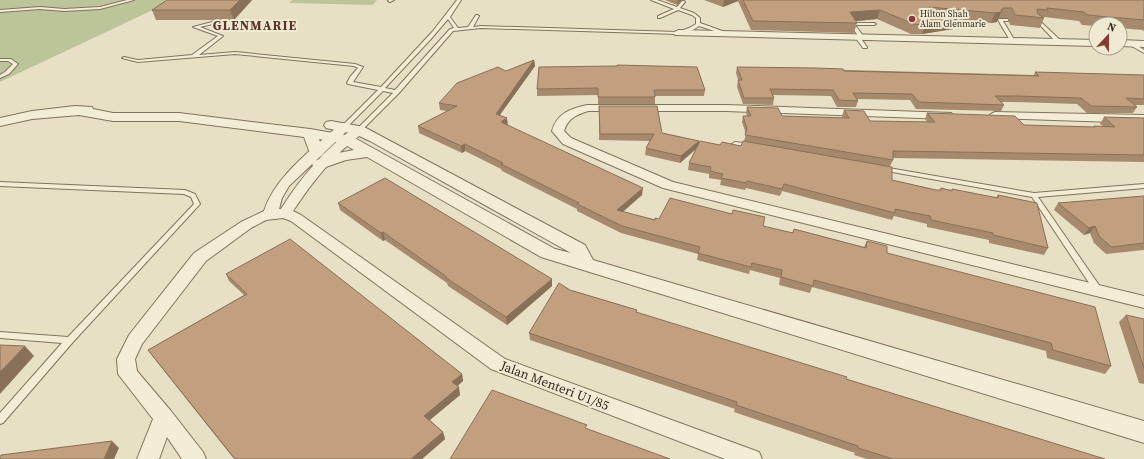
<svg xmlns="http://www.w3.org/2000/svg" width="1144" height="459" font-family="'Source Serif 4',serif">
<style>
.green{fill:#bcc59a}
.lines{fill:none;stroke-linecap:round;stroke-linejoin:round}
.service-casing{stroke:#80735d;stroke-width:2}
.minor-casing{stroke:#80735d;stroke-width:2}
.tertiary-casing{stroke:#80735d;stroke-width:2}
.service{fill:#f4edd6;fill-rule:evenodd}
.minor{fill:#f4edd6;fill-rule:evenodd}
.tertiary{fill:#f4edd6;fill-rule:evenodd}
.wall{fill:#a78a6d}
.shaded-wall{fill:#887059}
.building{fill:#c2a07f;stroke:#887059}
.poi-dot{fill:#883a34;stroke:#f0ead3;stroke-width:1.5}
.labels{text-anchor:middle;stroke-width:4;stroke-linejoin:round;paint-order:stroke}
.far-poi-label{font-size:9px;fill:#322a1f;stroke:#f0ead3;text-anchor:start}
.far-district-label{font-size:13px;font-weight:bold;letter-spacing:1px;fill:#5a3324;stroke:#f0ead3}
.near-street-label{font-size:13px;fill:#322a1f;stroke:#f0ead3}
</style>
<rect width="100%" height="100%" fill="#e8e0c4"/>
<g class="green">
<path d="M0,0h174l-174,82z"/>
<path d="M292,0h85l-4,5 -84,-2z"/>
</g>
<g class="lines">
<g class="service-casing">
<g id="service">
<path d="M127,0h7l-34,9 -36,2 -24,-2 -40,3v-2l40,-3 24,2 36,-2z"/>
<path d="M389,0h5l-4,2 -2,-1z"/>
<path d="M457,0h4l-11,17 8,11 10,-1 8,-12h1l2,1 -6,11 8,-1 197,6 11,-4 7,-4v-6l-4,-3 -14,-5 -18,8h-2v-2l16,-7 -23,-9h6l20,7 5,-6h2l1,1 -5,6 14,5 6,5v5l28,10 -4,1 -25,-8 -6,4 -15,4 -197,-6 -28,3 -54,62 -38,38 -2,1 -3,-2 37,-37 -10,-2 -37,37h-4v-2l36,-36 -30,-6 -1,-1 3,-6 8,-9 -4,-2 -119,-12 -97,8 -16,-4 2,-1 14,3 54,-5 26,-19 -25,-9 23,-6h1v2l-17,4 23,9 -24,19 36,-3 120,12 8,3 -10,15 28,5 52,-56zM448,19l6,9 -4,1 -55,61 -10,-2 45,-48z"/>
<path d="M999,19h9v2h-5l12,20v1h-4l-13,-22z"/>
<path d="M1035,21l6,1 20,19v2h-4l-18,-19 -4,-1z"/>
<path d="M850,23h24l2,1 -2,1h-19l9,12 -2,1h-2l-10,-13z"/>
<path d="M855,36h4l8,11v1h-4l-8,-11z"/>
<path d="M1128,42h4l12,8v3l-16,-9z"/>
<path d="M0,59h11l7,5 -9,10 -9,4v-3l5,-3 8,-8 -5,-3h-8z"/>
<path d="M735,142l16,2 3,2 -3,2 -18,-3 -1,-1z"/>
<path d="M883,167l151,26 110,-9v4l-106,9 63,91 1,2 -1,2h-6l-63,-95 -151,-27 -1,-1z"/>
<path d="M0,182l185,8 10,4 5,10 -127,138 -70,81 -3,1v-11l62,-70 -62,-5v-6l68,5 126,-133 -3,-7 -7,-3 -184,-8z"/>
</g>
</g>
<g class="minor-casing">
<g id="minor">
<path d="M678,30l418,10v6l-421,-11 -2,-2z"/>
<path d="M1120,40l24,1v6l-24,-1z"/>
<path d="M587,105h139l225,8 2,2 -2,2 -4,2 -221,-8h-138c-12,4 -20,7 -24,20l7,7 102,44 471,114v12l-481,-120 -100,-44 -11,-13c5,-18 18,-22 35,-26z"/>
<path d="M995,112l149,3v8l-153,-5 -2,-2 2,-2z"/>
<path d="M344,123l4,1 2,3 -2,3 -59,56 -7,12 -3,11h2c20,-32 43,-59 74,-82h8l2,3 -2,3c-29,21 -50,48 -70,78l8,4 204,144 254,93 3,7h-37l-234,-90 -200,-148 -8,-3 -17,2 -15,8 -45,33 -64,83 -7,15 2,12 34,40 32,41 3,7h-24l-15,-22 -8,22h-22l16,-40 -35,-45 -1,-15 12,-24 65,-82 47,-31 23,-11c11,-35 49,-62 76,-87z"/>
</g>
</g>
<g class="tertiary-casing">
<path id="tertiary" d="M75,106l17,1 1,2 20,4h66l131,16 41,7 204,113 16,4 -201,-112 -15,-7 -29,-6 -2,-3 2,-3 5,-1 33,6 221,118 8,15 551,161v22l-603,-186 -174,-100 -21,3 -26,9 -6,-2 -2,-3 2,-3 24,-8 16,-3 -12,-7 -23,-4 5,14 -3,3 -5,2 -5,-2 -7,-19 -125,-16h-66l-34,-6 -47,4 -32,7v-8l32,-7z"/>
</g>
<use href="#service" class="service"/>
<use href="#minor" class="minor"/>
<use href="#tertiary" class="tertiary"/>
</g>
<g class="wall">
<path d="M252,0l-18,20h-78l-4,-10z"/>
<path d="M665,0h17l-5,5z"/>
<path d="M704,0h440v31l-2,-1 -22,-2v-4h-24v2l-14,-1 -3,-4 -35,-4v1l-4,10 -30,-3 -2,-7h-9l-2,4 -6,1 -35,-4 -3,10 -31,5h-11l-34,-15 -21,2 1,2 -3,10 -103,-3 -13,-29 -15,6z"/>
<path d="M534,60l1,6 -35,49 8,10h-1l135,70 -19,17 32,8 4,-1 104,7 29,7 2,-4 70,18 3,-6 20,12 224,113 -6,8 -58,-16 -1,-7 -234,-64 -2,6 -31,-8 1,-7 -30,-8 -1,4 -52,-14 1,-6 -77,-21 -44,-22v-2l-75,-38 -1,-2 -36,-18 -3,2 -43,-20 -1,-7 29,-15 -7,-1 -1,-7 67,-32z"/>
<path d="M539,67l166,23 -1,6h-49v8h-57v-9l-61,1v-7z"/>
<path d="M737,67l297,8 1,-3 109,3v30h-9l2,2 -4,6h-46l-10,-9 -64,-2h-11l2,3 -3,6 -85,-2 -6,-9 -53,-1 1,2 -2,6h-19l-6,-11 -58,-1 1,3 -1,7 -30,-1 -6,-17 1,-7 -2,-7z"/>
<path d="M599,106l63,27 37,8v3l42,2 3,-5 2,-7 -4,-12 1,-6h4l-1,-3 1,-6 35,9 61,2 -1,-2 2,-6 26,11 57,1 -2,-3 2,-6 97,12 69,2 1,-1h9l-3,-2 4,-7 40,1v44l-251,-4v2l-3,6 2,14 44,10h4l1,-2 11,2v-1l44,9 2,-3 50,53 -4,7 -55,-12v-3l-62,-13v-3l-33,-8 -2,4 -110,-29 -2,5 -34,-8 -1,2 -25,-5 1,-5 -12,-2v-4l-21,-4 1,-7 7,-14 -16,14 -35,-8 1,-7 4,-7 -51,-1z"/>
<path d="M1144,196v54l-38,4 -12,-11 -4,-10 -6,2 -30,-25 4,-7z"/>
<path d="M338,203l214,76v7l-45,39 -59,-39 -1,-3 -62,-43 -2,1 -43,-31z"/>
<path d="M226,274l236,100 1,7 -6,5 3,9 -30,25 13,12 2,7 -23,20h-188l-81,-102 -5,-7 96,-55 -15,-14z"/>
<path d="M570,290l67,20v3l209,66 259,80h-238l-13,-4 1,-2 -121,-41 1,-3 -205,-69 -1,-7z"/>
<path d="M1126,315l18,4v65l-5,-1 -20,-61z"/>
</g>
<g class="shaded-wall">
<path d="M240,0h12l-18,20 -4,-10z"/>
<path d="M678,0h4l-5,5z"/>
<path d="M724,0h14v1l-15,6z"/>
<path d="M1003,8l-6,14 -6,1 4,-10 6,-3z"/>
<path d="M880,10l-3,9 -30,3 3,-10z"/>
<path d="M957,20l-4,9 -31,5 3,-9z"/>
<path d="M534,60l1,6 -39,54v-6z"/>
<path d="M507,118l1,7 -7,4v-7z"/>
<path d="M699,141l-1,6 -18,16 1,-7z"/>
<path d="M465,144v7l-3,2 -1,-7z"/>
<path d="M643,188l-1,7 -26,22 1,-7z"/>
<path d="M1095,226l-5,7 -6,2 5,-7z"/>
<path d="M383,232l2,8 -2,1 -2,-8z"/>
<path d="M552,279v7l-45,39 -1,-8z"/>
<path d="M25,346l9,10 -34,38v-22z"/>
<path d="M462,374l1,7 -9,8 -2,-7z"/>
<path d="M459,387l1,8 -34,28 -2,-7z"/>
<path d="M443,432l2,7 -23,20h-11z"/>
<path d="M112,441l7,7 -5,11h-10z"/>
</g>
<g class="building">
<path d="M167,0h73l-10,10h-78z"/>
<path d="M743,0h401v20l-57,-5 -3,-3 -37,-4 1,2 -11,-1 1,5 6,4 -29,-3 -3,-7h-9l-2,2 1,2 -7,1 -66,-6 28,13 -32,5 -11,-1 -34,-14 -30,2 7,11 -104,-2z"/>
<path d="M534,60l-38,54 11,4 -6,4 142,66 -26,22 38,10v-2l4,1 11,-21 62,16 1,-4 32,7 -2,9 30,7 1,-4 72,19 1,-7 20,5v7l208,54 16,59 -58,-16 -2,-7 -237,-63 -1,6 -32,-9 1,-7 -30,-7 -1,4 -53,-14 2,-6 -78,-21 -45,-22 2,-1 -78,-39 2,-1 -38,-19 -4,2 -43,-20 39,-20 -18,-3 18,-20 41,-16 8,4z"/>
<path d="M617,65l80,2 8,23h-51l1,7h-57v-9l-61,1 2,-22 78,-1z"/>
<path d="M737,67l79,1 27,1 1,2 195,5 -4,-4 109,3v24l-18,-1 11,9 -46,-1 -10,-8 -64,-2h-22l9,9 -85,-3 -7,-8 -59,-1 5,8 -19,-1 -6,-10 -63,-1 4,9h-30l-6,-18h4z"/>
<path d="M599,106h58l5,27 37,8 -18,15 -35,-8 8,-14h-54z"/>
<path d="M747,107l31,1 4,8 67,2 -5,-8 20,1 6,10 65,1 -8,-9 88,3 9,9 71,2 -1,-1 21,1 -11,-10 40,1v37l-251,-4v9l-148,-25 2,-6 -4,-13h8z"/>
<path d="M700,141l20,4 2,-3 19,4 2,-5 149,26v13l44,10h5v-2l11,3v-2l46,9v-3l39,8 11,45 -55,-13v-2l-62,-13 -1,-4 -35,-7v4l-111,-29 -2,5 -35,-8 -1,2 -25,-5 2,-4 -13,-3 1,-4 -22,-4z"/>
<path d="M385,178l167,101 -46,38 -60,-39 1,-1 -64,-45 -2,1 -43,-30z"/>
<path d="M1144,196v47l-33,4 -12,-11 -4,-10 -6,2 -31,-25z"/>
<path d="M290,239l172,135 -10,8 7,5 -35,29 19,16 -32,27h-176l-87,-109 99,-56 -21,-20z"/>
<path d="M559,283l11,7 67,20 -1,2 211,65 -1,2 259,80h-212l-35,-11v-2l-122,-41 1,-3 -208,-69z"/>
<path d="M1126,315l18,4v49z"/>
<path d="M0,345l25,1 -25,26z"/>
<path d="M492,390l95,35 -2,3 85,31h-220z"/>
<path d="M112,441l-8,18h-104v-2l1,-2z"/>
</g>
<circle class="poi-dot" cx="912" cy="19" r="4"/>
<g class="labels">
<g class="far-poi-label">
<text x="920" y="17">Hilton Shah<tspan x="920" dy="10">Alam Glenmarie</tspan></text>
</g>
<g class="far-district-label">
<text x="255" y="30">GLENMARIE</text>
</g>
<g class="near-street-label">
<text transform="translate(555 385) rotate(21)" y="5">Jalan Menteri U1/85</text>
</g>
</g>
<g transform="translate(1108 36) rotate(22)"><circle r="19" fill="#f0ead3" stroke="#a49d8b"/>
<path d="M0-3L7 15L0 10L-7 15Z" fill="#883a34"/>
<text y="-6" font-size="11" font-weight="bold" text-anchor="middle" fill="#322a1f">N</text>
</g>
</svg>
